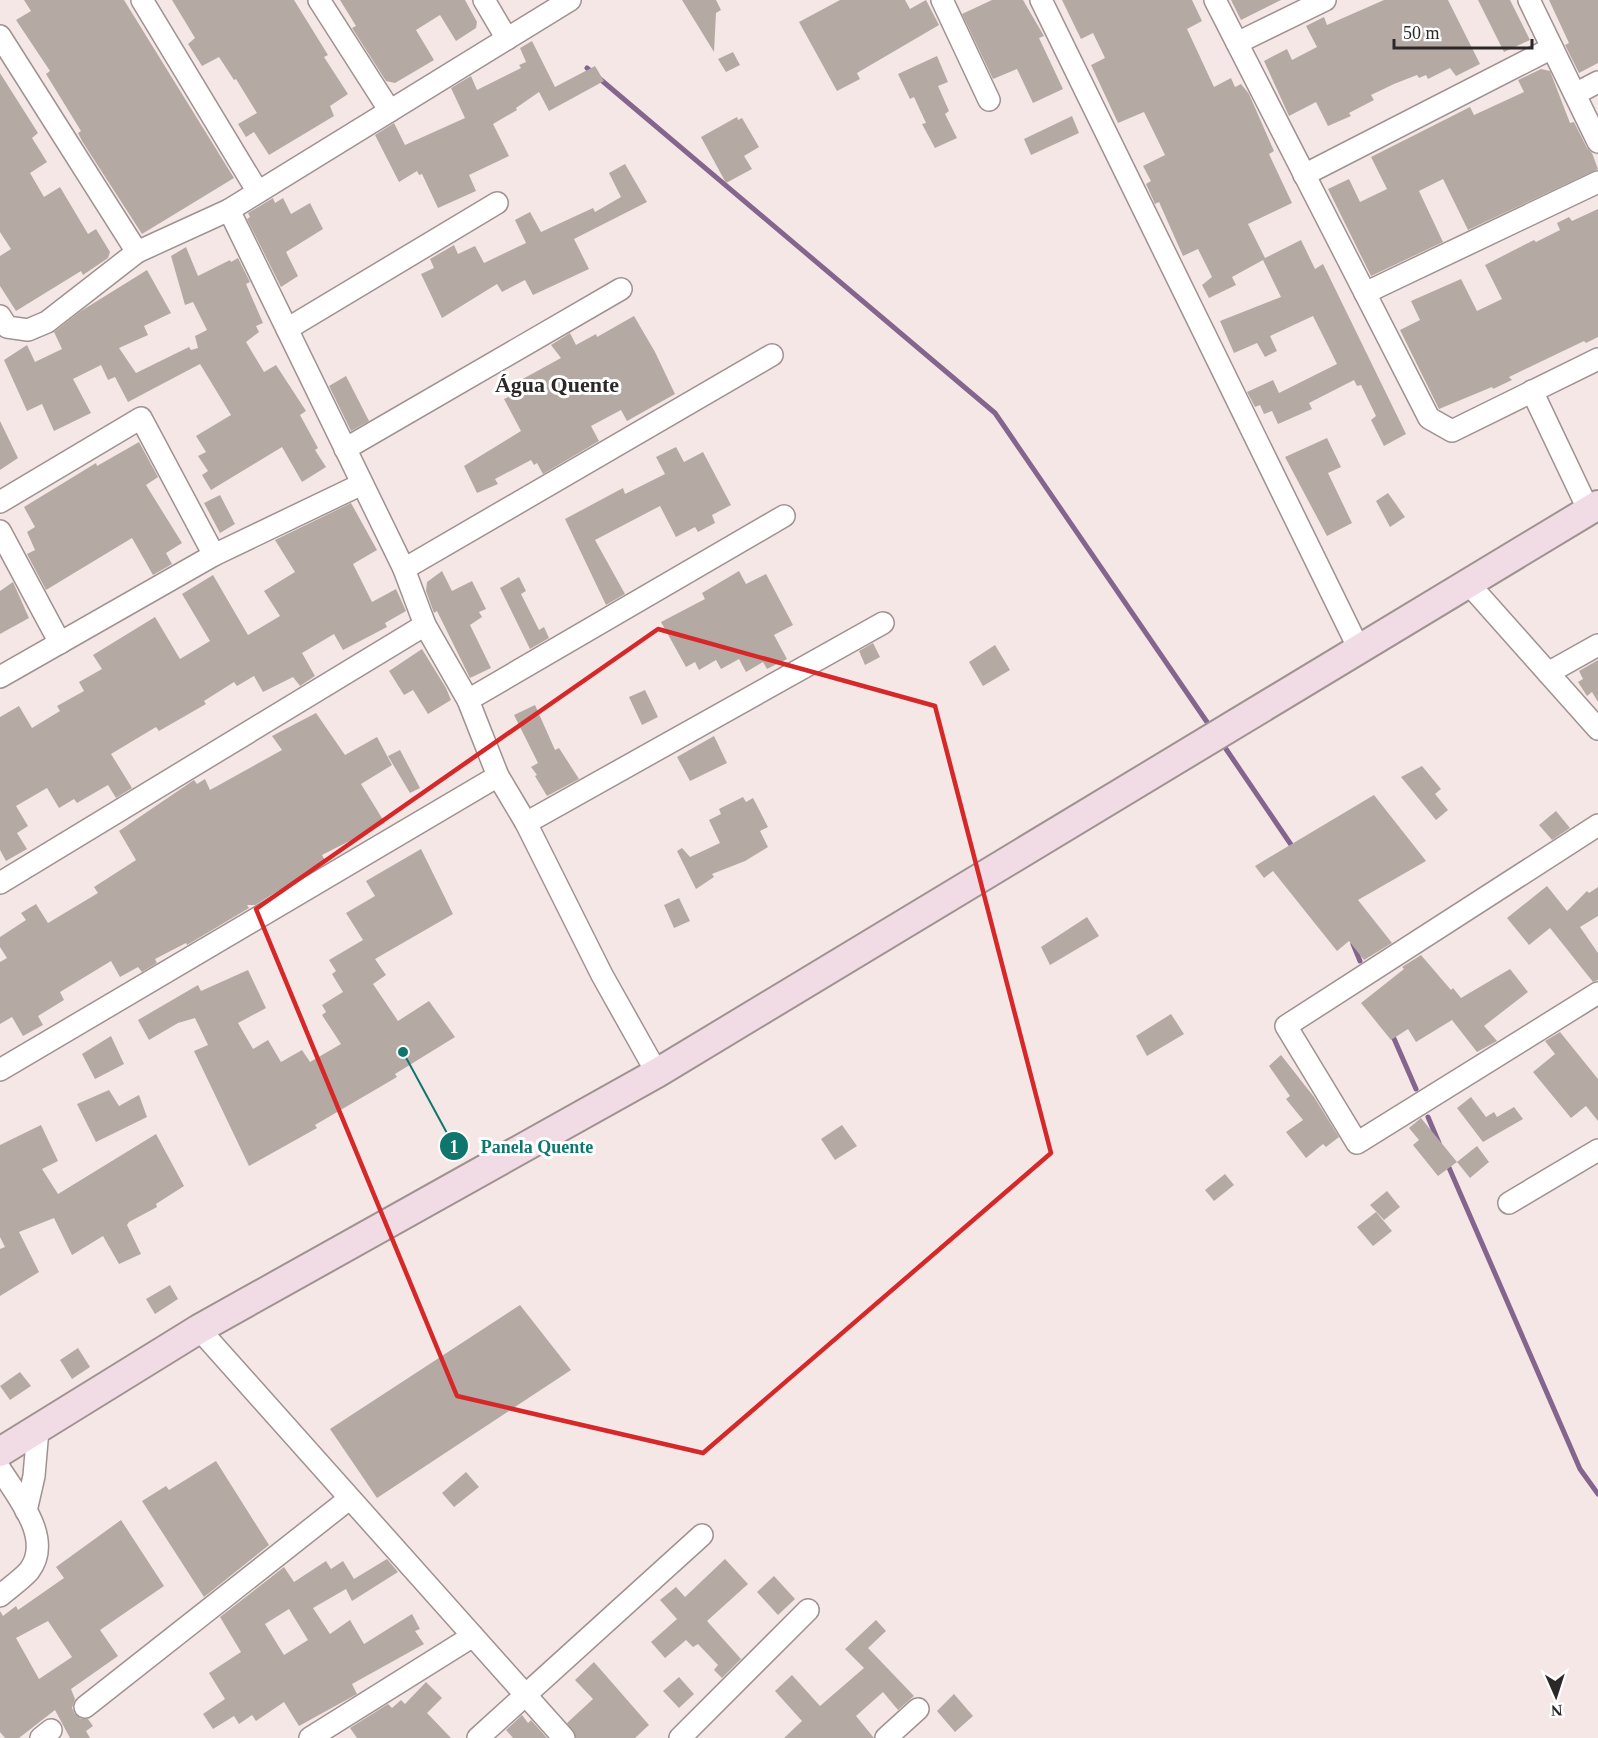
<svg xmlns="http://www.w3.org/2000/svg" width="1598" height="1738" font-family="Georgia,serif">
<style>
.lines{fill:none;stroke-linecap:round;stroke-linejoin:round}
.stream{stroke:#84658e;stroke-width:5}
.building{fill:#b5aaa3;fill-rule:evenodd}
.minor-casing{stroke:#9f9291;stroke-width:24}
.secondary-casing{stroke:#9f9291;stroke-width:32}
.minor{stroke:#fff;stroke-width:21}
.secondary{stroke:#f1dce6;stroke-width:28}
.marked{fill:none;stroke:#d62828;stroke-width:4.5;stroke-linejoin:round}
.labels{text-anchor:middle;stroke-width:6;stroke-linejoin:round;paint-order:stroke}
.district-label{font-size:22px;font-weight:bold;fill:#2d2828;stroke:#fff}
.leader{fill:none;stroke:#0f766e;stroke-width:2}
.callout-dot{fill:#0f766e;stroke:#fff;stroke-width:2}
.mark-label{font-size:18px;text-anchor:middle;font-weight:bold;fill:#fff}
.callout-label{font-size:18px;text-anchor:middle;font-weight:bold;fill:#0f766e;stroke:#fff;stroke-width:6;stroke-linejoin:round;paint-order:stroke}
</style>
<rect width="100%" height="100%" fill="#f5e7e6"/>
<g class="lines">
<g class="stream">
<path d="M587,68l408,345 212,309"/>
<path d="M1226,749l68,100"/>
<path d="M1353,944l7,17"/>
<path d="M1392,1034l24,55"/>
<path d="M1428,1117l11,26"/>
<path d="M1447,1163l133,306 18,25"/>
</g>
</g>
<g class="building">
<path d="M24,0h100l110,178 -92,56 -60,-93 -4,-8 3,-2 -35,-57 4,-3 -34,-51 15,-9z"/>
<path d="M172,0h122l34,55 -4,2 24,37 -18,12 4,10 -65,39 -15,-23 -8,5 -8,-13 19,-11 -21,-34 -2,1 -15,-23 -17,9 -14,-22 7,-6z"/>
<path d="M340,0h125l12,22 -1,6 -20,13 -16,-26 -24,15 18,30 -39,23 -9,-2 -34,-53 4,-2z"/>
<path d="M682,0h34l5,10 -5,3 -2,39z"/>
<path d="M840,0h65l5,9 16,-9 13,25 -82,48 3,6 -23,12 -38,-69z"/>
<path d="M992,0h31l21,36 -5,2 24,51 -30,14 -16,-34 -24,10 -31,-65z"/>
<path d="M1062,0h130l10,21 -15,8 27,58 17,-9 4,9 6,-3 8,10 25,57 -5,3 23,49 -44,21 17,34 36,-18 14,29 8,-5 83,170 -22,12 -13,-26 5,-4 -15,-31 -4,1 -3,-6 -45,23 3,6 -34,15 -6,-13 -8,3 -4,-9 -5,2 -8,-15 26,-12 6,13 58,-29 -24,-48 -43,20 7,15 -12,6 -8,-14 -23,10 -14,-32 61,-24 -18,-37 -31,17 4,8 -27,13 -7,-13 10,-8 -14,-28 -15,7 -24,-54 -4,2 -9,-20 5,-3 -8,-15 22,-11 -21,-43 -26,11 -27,-58 14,-7 -12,-25 -12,6z"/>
<path d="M1231,0h50l-40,20z"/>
<path d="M1384,0h64l32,64 -24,12 -6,-8 -22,11 -2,-4 -7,3 -2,-3 -23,9 -23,11 3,5 -25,13 2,3 -23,10 -12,-24 -27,14 -25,-55 23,-12 5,11 25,-13 -11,-21 18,-9 3,8z"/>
<path d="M1478,0h32l20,40 -26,12z"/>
<path d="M1549,0h49v63l-19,10 -14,-28 4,-2z"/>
<path d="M532,41l23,46 40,-21 9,15 -55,30 -10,-19 -23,16 1,2 -24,14 16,32 -40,19 7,16 -38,17 -16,-34 -3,1 -2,-4 -18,11 -24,-47 19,-12 11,22 60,-27 -14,-30 20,-12 6,14 44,-22 -2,-3 7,-3 -6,-14z"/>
<path d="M733,52l7,13 -14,7 -8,-13z"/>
<path d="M937,56l11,26 -10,4 11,25 -4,3 12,24 -22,10 -13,-24 4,-1 -12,-26 -4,2 -12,-25z"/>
<path d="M1541,69l9,2 20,52 4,-1 13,26 5,5 6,16 -130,61 -25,-51 -24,12 24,51 -72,34 -43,-87 21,-10 11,23 27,-13 -16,-32 99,-50 4,8 50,-23 -6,-12z"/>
<path d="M0,73l38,60 -6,5 15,24 -17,11 14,24 16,-10 28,47 8,-5 14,23 -2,6 -25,17 -2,-4 -65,40 -16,-25v-30l11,-7 -11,-17z"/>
<path d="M1072,116l7,17 -48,22 -7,-16z"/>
<path d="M737,117l1,3 4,-2 17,29 -15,9 8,13 -26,14 -25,-46z"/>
<path d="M625,164l22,38 -73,37 15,30 -56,26 -8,-15 -23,12 -5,-8 -55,34 -21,-44 13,-6 -4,-9 24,-14 4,9 17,-8 9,17 42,-20 -11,-23 15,-8 11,20 52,-24 2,4 26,-15 -12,-24z"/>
<path d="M273,198l2,5 8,-5 8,16 19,-11 13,26 -37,23 12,24 -17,11 -34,-68 3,-2 -2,-4z"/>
<path d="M1598,209v128l-12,6 -2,-2 -75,36 3,3 -19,9 -1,-2 -53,22 -39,-79 20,-10 -9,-19 50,-22 16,32 25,-12 -17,-34 49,-25 2,2 24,-12 -3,-7 12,-6 3,4z"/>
<path d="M186,247l12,29 32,-16 1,2 7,-4 12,24 -4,2 17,39 -7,3 3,6 -13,10 18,30 12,-7 30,46 -6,4 18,33 -3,2 11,17 -24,15 -20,-35 -71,43 -9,-15 6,-4 -10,-15 8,-4 -10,-16 35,-21 -31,-51 -72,38 -13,-25 -7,3 -7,-15 -28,14 18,34 -37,18 -12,-27 -15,7 -23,-51 23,-15 8,17 27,-13 -8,-17 27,-21 66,-41 24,43 -27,13 4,9 -29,13 17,25 53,-26 2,3 7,-2 -3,-12 12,-6 -14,-28 -8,3 -14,-49z"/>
<path d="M634,316l21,36 20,42 -48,27 -6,-11 -30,16 8,15 -56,33 -6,-11 -3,2 -3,-5 -36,19 3,5 -21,9 -13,-27 57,-35 -17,-32 20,-10 -5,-8 42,-23 -10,-13 19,-12 6,12 20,-11 1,3z"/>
<path d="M346,376l23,45 -18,10 -22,-45z"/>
<path d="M0,421l18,37 -18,12z"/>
<path d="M1327,438l14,29 -13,6 24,50 -25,13 -42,-79z"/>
<path d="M139,442l19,35 -12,8 36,58 -16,10 6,11 -19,11 -21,-37 -86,52 -19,-36 8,-4 -8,-18 8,-5 -11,-20 72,-44 1,3z"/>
<path d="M676,447l8,15 19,-10 28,53 -19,10 3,8 -17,9 -3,-5 -19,10 -16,-31 -65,34 30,54 -19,11 -41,-86 58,-31 2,6 40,-20 -9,-17z"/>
<path d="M1388,493l17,24 -15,10 -14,-26z"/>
<path d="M220,495l15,29 -15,9 -16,-30z"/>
<path d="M351,503l26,47 -24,14 19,38 24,-13 10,22 -21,12 2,4 -44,23 -9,-16 -32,19 13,23 -15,10 -7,-9 -30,15 -9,-16 -17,10 -3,-4 -30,19 2,3 -47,27 -3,-4 -45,27 21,34 -16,10 -8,-13 -31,18 -3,-4 -15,9 -12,-20 -31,18 12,20 -11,7 10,16 -21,12 -6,-11v-133l19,-11 13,22 28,-17 -3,-5 27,-15 -5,-9 23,-13 -9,-14 62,-38 25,42 30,-18 -28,-47 31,-19 35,60 32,-19 -16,-25 31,-19 -20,-32z"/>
<path d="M442,571l10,20 20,-10 14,28 -7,3 3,5 -12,8 21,43 -21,10 -33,-67 -3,2 -8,-22 1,-9z"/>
<path d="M739,571l7,13 20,-10 27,51 -19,10 13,24 -20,10 -4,-7 -17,10 -7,-13 -18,10 -5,-9 -17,10 -4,-8 -9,5 -25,-45 44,-23 -3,-6z"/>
<path d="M519,577l7,14 -5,3 18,36 5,-3 5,11 -19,11 -30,-61z"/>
<path d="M13,582l16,36 -29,16v-43z"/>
<path d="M873,643l7,14 -15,8 -6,-14z"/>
<path d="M995,645l15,25 -27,16 -14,-24z"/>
<path d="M422,649l24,39 5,12 -23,14 -15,-24 -9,5 -15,-24z"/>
<path d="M1598,660v42l-6,-10 -5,4 -9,-14 5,-3 -4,-8z"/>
<path d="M645,690l13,27 -16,8 -13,-28z"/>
<path d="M535,705l20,45 4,-2 20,31 -32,17 -12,-20 2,-1 -6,-8 7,-4 -24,-48z"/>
<path d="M316,713l29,42 32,-18 15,28 -31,19 24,39 -63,32 4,7 -71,43h-8l2,3 -62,37 -1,-2 -31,16 2,4 -15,9 -4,-5 -18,10 -9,-16 -51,31 4,8 -26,16 5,9 -20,11 -11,-19 -12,7v-62l7,-4 -7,-11v-10l26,-17 -5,-7 15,-9 12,19 50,-30 -4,-6 42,-27 -17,-29 75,-51 3,4 8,-5 5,11 72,-40 -10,-14z"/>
<path d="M714,736l13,27 -37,18 -13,-24z"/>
<path d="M400,750l20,38 -10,5 -22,-37z"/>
<path d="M1422,766l19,23 -6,5 13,16 -12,10 -35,-43z"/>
<path d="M1374,795l52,66 -68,39 34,43 -28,17 -15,-19 -12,10 -64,-80 -9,7 -9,-12z"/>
<path d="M743,797l3,5 7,-4 15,29 -8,4 8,16 -23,14 -33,13 2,3 -18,12 -19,-38 5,-3 8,9 30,-14 -11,-23 12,-6 -2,-5z"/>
<path d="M1556,811l14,17 -18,12 -13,-15z"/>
<path d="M421,849l32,65 -78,45 11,16 -13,9 25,37 31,-20 26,36 -60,37 2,3 -82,48 2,3 -68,38 -55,-115 14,-6 -13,-27 -17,5 -29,17 -11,-20 60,-35 3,6 47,-21 18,38 -28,15 15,26 15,-9 13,22 21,-12 8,12 31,-18 -19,-29 4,-3 -4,-7 21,-13 -11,-18 4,-3 -7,-11 34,-20 -17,-27 29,-17 -9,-15z"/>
<path d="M1547,886l20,25 20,-20 2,2 9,-6v29l-18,11 18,26v27l-5,2 -43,-54 -21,17 -22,-27z"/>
<path d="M679,898l11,23 -16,7 -10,-23z"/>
<path d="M1087,917l12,19 -49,29 -9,-18z"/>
<path d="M1421,955l30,35 2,-2 8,10 49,-29 18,23 -44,34 13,15 -20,11 -25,-32 -36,22 -8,-13 -17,11 -30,-37 43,-34 -2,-2z"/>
<path d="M1171,1014l13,20 -37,22 -11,-20z"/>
<path d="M1560,1032l38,47v42l-12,-15 -15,12 -38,-46 22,-18 -10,-13z"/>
<path d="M111,1036l13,28 -29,15 -13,-25z"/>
<path d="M1281,1055l33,42 25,40 -13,10 -3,-3 -17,14 -20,-26 17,-12 -17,-21 4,-3 -21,-30z"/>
<path d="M109,1090l10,16 20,-11 8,22 -51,25 -19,-38z"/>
<path d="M1471,1097l15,20 8,-5 3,5 17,-10 9,12 -40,23 -26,-34z"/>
<path d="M1421,1118l36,44 -19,14 -25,-31 6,-5 -10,-12z"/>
<path d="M41,1125l17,36 -16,8 16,25 98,-60 28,52 -28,18 1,3 -28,15 -2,3 14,29 -22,10 -16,-28 -31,19 -18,-37 -35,14 20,40 -39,24v-47l5,-2 -5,-10v-92z"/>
<path d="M842,1125l15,21 -22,14 -14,-21z"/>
<path d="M1477,1146l12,16 -19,16 -13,-16z"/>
<path d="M1225,1174l9,11 -20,16 -9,-11z"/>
<path d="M1387,1191l13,16 -16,13 -14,-15z"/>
<path d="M1376,1212l16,19 -19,15 -16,-19z"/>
<path d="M170,1285l8,14 -23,15 -9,-15z"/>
<path d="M520,1305l51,65 -194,128 -47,-69z"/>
<path d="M78,1348l12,19 -18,12 -12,-19z"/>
<path d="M20,1372l11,14 -21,14 -10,-14z"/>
<path d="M216,1461l53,84 -65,52 -62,-96 24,-15 3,4z"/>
<path d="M466,1472l13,15 -25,20 -12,-14z"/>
<path d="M121,1520l43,66 -64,44 18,26 -47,33 4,10 -3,9 3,6 6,5h7l5,7 -7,5 4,7h-20l-15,-28 -36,28h-14l-5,-6v-121l3,5 13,-10 2,4 46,-32 -8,-11zM48,1621l24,36 -33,22 -23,-41z"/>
<path d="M387,1559l11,13 -46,29 -6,-12 -33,19 17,26 20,-14 14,24 48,-30 8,15 -5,2 9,13 -72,40 5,10 -58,32 -15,-24 -28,19 -4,-6 -13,9 -5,-8 -21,13 -10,-15 22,-15 -16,-26 32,-21 -21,-35 64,-50 10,15 32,-21 5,8 12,-8 11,18zM289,1609l19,31 -24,15 -19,-31z"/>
<path d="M725,1559l23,25 -41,37 34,38 -19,19 -8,-8 4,-5 -20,-21 -5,3 -7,-7 -21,18 -14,-16 26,-23 -17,-19 16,-13 9,10z"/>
<path d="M774,1576l21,23 -17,16 -21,-23z"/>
<path d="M876,1620l10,11 -18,17 46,48 -16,14 -15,-18 -27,24 18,22h-90l18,-17 -27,-30 17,-16 28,31 44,-38 -19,-19z"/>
<path d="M594,1662l55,63 -14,13h-59l-9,-15 26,-24 -18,-19z"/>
<path d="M679,1677l15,17 -15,14 -16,-17z"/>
<path d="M426,1682l16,16 -15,15 24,25h-94l-7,-10 38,-24 4,4 9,-8 4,4z"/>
<path d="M954,1694l19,22 -18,16 -18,-21z"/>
<path d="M522,1715l6,8 3,-3 16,18h-34l-7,-8z"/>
</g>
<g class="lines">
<g class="minor-casing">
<g id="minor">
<path d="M142,0l116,192"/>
<path d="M319,0l71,111"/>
<path d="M484,0l23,39"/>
<path d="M942,0l47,100"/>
<path d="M1041,0l318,649"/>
<path d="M1215,0l214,418 23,13 146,-72"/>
<path d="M1529,0l69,142"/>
<path d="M0,36l137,216"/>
<path d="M1237,43l88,-43"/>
<path d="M1575,94l23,-12"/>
<path d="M1304,175l248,-127"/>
<path d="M229,210l175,359 21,56 43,75 30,76 28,47 76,152 55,98"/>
<path d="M1365,293l233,-111"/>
<path d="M0,316l7,11 21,3 19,-8 90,-70 92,-42 341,-210"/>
<path d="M287,329l210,-126"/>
<path d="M1532,391l57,120"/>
<path d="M345,449l276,-160"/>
<path d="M0,502l141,-84 73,137"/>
<path d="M0,531l60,112"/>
<path d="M404,569l368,-214"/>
<path d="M1468,583l130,146"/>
<path d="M1548,673l50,-28"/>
<path d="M0,677l214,-122 148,-71"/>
<path d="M468,700l316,-184"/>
<path d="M526,823l357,-200"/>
<path d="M1598,825l-312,201 71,117 241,-150"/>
<path d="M0,883l425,-258"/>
<path d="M0,1070l498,-294"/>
<path d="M1509,1203l89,-53"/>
<path d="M199,1329l365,409"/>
<path d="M0,1469c17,27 54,70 29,102 -8,9 -20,17 -29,25"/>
<path d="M26,1511l8,-35 4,-47"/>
<path d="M85,1707l264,-208"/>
<path d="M41,1738l10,-8"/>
<path d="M310,1738l163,-102"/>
<path d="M478,1738l224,-203"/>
<path d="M680,1738l128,-128"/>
<path d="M886,1738l32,-29"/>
</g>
</g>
<g class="secondary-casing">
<path id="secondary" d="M0,1452l199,-123 458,-256 941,-568"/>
</g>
<use href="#minor" class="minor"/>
<use href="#secondary" class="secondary"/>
</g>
<path class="marked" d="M658,629l277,77 116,447 -348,300 -246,-57 -201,-487z"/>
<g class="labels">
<g class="district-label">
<text x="557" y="392">Água Quente</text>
</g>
</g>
<path class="leader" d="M403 1052L454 1146"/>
<g class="callout-dot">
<circle cx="403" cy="1052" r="6"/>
<circle cx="454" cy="1146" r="15"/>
</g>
<g class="mark-label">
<text x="454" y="1153">1</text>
</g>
<g class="callout-label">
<text x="537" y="1153">Panela Quente</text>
</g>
<g transform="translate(1556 1696) rotate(177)" stroke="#ffffff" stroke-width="4.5" paint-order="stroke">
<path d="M0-4.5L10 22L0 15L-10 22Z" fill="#2d2828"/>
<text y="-9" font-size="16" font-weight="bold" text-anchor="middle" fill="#2d2828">N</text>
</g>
<path d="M1394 39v9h138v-9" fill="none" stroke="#2d2828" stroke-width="3"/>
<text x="1403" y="39" font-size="18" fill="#2d2828" stroke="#ffffff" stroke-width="4.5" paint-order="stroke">50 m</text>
</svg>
